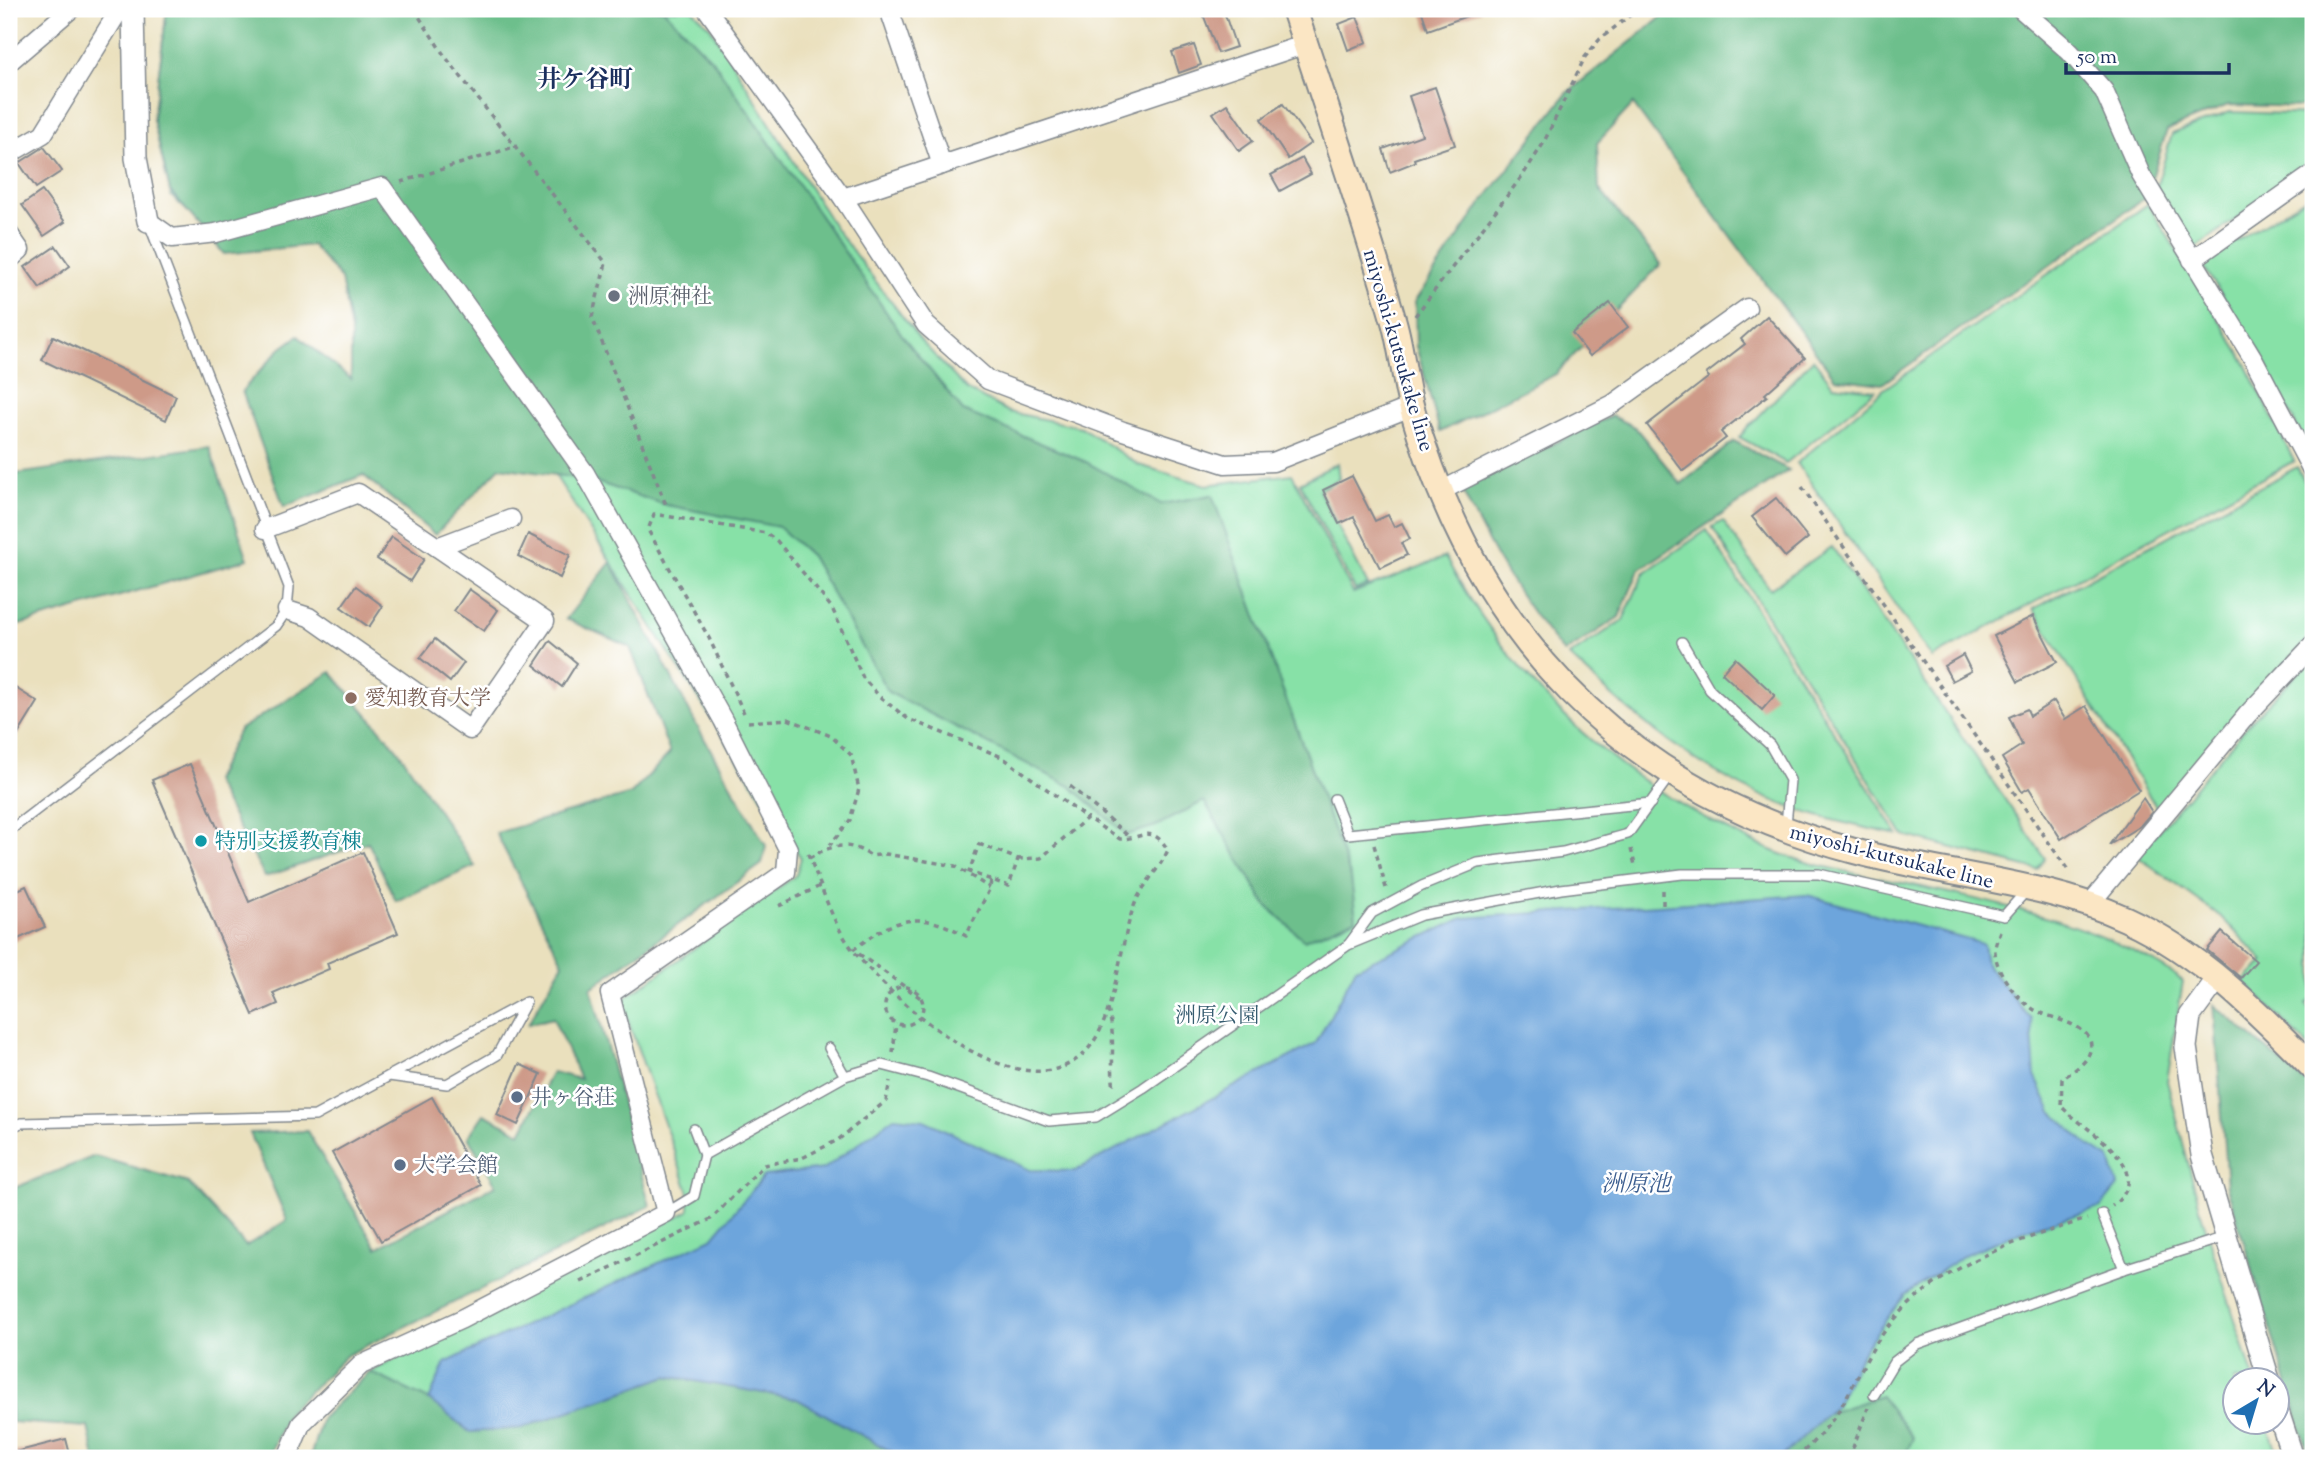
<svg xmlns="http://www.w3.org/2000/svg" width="2322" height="1467" font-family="'Sorts Mill Goudy','Noto Serif JP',serif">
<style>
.green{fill:#87e1a7;stroke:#518882;stroke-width:2}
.forest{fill:#6dbf8c;stroke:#447775;stroke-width:2}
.water{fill:#6da5dc;stroke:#446a9d;stroke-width:2}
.building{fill:#ce9a88}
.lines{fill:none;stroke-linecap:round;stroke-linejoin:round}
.service-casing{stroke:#82888e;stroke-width:12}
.minor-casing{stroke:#82888e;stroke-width:21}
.tertiary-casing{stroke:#82888e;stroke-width:24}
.secondary-casing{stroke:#82888e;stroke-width:28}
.path{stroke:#82888e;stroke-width:3.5;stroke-dasharray:5 5;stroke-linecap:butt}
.service{stroke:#fff;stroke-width:9}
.minor{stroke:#fff;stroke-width:18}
.tertiary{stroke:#fff;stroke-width:21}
.secondary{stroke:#fbe6c4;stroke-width:24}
.worship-dot{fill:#6b7280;stroke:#fff;stroke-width:2.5}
.education-dot{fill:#8d6e63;stroke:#fff;stroke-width:2.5}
.culture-dot{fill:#0f9aa8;stroke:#fff;stroke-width:2.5}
.service-dot{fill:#5c6f8a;stroke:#fff;stroke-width:2.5}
.labels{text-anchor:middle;stroke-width:5;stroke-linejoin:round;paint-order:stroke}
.worship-label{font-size:21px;fill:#5b616d;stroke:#fff;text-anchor:start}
.street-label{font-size:21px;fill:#1b2f5e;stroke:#fff}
.education-label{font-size:21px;fill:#785e54;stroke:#fff;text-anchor:start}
.culture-label{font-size:21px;fill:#0d838f;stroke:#fff;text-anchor:start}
.park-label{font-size:21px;fill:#365c70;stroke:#fff}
.service-label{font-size:21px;fill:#4e5e75;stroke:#fff;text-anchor:start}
.water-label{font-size:23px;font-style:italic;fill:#3c5e90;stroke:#fff}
.quarter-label{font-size:24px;font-weight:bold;fill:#1b2f5e;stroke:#fff}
</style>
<rect width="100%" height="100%" fill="#fff"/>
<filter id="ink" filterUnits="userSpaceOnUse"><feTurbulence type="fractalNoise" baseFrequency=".0143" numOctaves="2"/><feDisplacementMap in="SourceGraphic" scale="14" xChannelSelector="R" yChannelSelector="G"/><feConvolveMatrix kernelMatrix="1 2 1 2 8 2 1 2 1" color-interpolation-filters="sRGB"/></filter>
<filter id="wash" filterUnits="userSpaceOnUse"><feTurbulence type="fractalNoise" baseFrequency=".00686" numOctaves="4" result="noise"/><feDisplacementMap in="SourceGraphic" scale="28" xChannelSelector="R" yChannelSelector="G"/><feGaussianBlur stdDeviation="1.57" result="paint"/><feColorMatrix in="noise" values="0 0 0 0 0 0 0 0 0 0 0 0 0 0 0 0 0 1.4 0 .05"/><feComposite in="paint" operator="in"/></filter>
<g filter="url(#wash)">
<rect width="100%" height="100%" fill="#eae0bd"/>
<g class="green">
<path d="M167,9h525l18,18 125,201 87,114 45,48 42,22 72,15 58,38 67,20 86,-11 61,119 92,-36c65,116 147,202 266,264 26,14 53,28 82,37 43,14 89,20 134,30 88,20 182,39 256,93l-16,100 36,139 51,159 -20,1v42h33l12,36h-1969l12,-40 48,-46 319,-161v-18l-68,-192 175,-126 5,-17 -435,-677 -173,35 -22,-20 -18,-77z"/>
<path d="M2230,112l83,3v49l-118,84 -39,-60 16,-54z"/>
<path d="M2313,194v266l-51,-104 -61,-93z"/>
<path d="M2148,204l96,156 50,101 -362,197 -135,-195 87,-74z"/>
<path d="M1813,359l20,26 42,5 -89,73 -47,-26z"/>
<path d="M1337,463l2,16 -20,11 49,95 -13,5 -55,-107z"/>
<path d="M2297,467l16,30v138l-72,74 -83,101 -125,-201z"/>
<path d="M1723,521l47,68 62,-42 213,311 -8,12 -134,-35 -191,-308z"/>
<path d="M1707,530l191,305c-28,-6 -56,-12 -84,-20 -95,-27 -175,-92 -245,-159l54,-36 21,-47z"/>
<path d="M2313,658v341l-7,5 7,9v38l-69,-69 20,-21 -44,-45 -83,-60 114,-135z"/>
</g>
<g class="forest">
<path d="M167,9h496l51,53 190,276 59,73 123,51 75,42 51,-9 139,383 5,41 -52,21 -38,-35 -62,-104 -48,25 -29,9 -57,-49 -182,-94 -77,-136 -32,-29 -113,-22 -76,-25 -90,-13 -65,68 -72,-60 -79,32 -42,-116 37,-41 19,-14 53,43v-49l-10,-51 -29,-34 -88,9 -54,-63 -17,-72z"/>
<path d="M1672,9h641v98l-85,-2 -61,25 -21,67 -264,187 -47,-6 -202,-274 -36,39 2,46 62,75 -105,110 -116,58 -24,-86 -1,-45 66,-97 87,-112z"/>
<path d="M1611,416l24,11 46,57 53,-43 55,29 -150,100 -20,47 -55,36c-46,-56 -72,-99 -103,-165z"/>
<path d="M209,446l39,113 -239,69v-153z"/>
<path d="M611,562l86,164 69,120 -4,18 -171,124 59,218 -303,149 -59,57 -20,46h-173l-7,-31 -76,-5 -3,-33v-199l86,-34 93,27 58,63 41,-26 -37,-87 57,-2 70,117 119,-63 -28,-48 16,-23 37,19 31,-61 28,7 -27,-61 -25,6 35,-61 -67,-130 135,-39 39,-41 -40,-106 -64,-28z"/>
<path d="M331,672l67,78 77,116 -79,35 -28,-59 -103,35 -51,-96 25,-51z"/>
<path d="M2214,1005l99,83v370h-3l-83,-271z"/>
<path d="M370,1372l59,28 41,32 52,-4 145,-52 130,23 106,59h-593l12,-40z"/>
<path d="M1881,1396l32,42 -9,20h-142l26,-32z"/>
</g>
<path class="water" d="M1807,895l176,49 3,20 45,55 4,57 17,36 35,32 23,15 8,27 -18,22 -75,22 -59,24 -61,41 -41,54 -28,56 -55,53h-878l-106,-59 -130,-23 -145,52 -52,4 -41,-32 16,-37 267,-125 52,-62 60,-7 70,-52 30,3 106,50 45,1 241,-128 40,-75 107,-50z"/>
<g id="blocks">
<g class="building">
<path d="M1201,9h22l13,38 -18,6z"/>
<path d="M1421,9h60v2l-53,19z"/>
<path d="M1357,17l10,25 -19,8 -9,-26z"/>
<path d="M1194,45l7,20 -22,8 -7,-21z"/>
<path d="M1435,87l20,58 -41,14 1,3 -25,10 -7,-23 39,-14 -13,-39z"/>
<path d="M1227,104l26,37 -14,10 -26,-38z"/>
<path d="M1283,104l28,39 -23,16 -27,-40z"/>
<path d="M44,147l18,24 -26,17 -17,-25z"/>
<path d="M1302,158l9,16 -31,17 -9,-16z"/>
<path d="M42,191l23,31 -21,14 -22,-31z"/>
<path d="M56,246l14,20 -30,22 -15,-21z"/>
<path d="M1610,303l18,24 -38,29 -18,-23z"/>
<path d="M1767,316l38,42 -40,36 2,2 -46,36 5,6 -43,33 -36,-46 62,-48 -3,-3 39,-30 -4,-5z"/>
<path d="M53,336l123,60 -10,24 -124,-60z"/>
<path d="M1352,476l23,45 13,-6 6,12 8,-4 8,16 -9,4 6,12 -27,13 -26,-51 -15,7 -16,-34z"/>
<path d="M1776,498l32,40 -23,19 -33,-40z"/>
<path d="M528,534l42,21 -10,23 -42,-22z"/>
<path d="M392,537l32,22 -14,22 -33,-22z"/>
<path d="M356,586l27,20 -14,21 -28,-20z"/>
<path d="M469,589l29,21 -14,21 -30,-20z"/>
<path d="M2033,616l24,46 -39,20 -24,-46z"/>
<path d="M435,639l29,24 -14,19 -30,-24z"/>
<path d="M550,641l27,22 -15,24 -28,-22z"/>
<path d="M1963,655l8,16 -19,10 -8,-15z"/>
<path d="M1735,658l40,37 -13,15 -40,-37z"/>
<path d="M9,684l29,18 -29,47z"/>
<path d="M2054,701l11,18 21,-13 53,84 -78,49 -32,-51 -7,4 -20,-34 20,-13 -13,-28 18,-8 3,7z"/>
<path d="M190,764l59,138 114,-50 35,81 -71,30 2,6 -56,24 5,11 -25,11 -101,-235z"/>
<path d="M2143,798l9,14 -12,14 -31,19z"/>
<path d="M26,886l19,41 -36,16v-49z"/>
<path d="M2222,932l34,29 -15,17 -34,-28z"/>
<path d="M519,1064l22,10 -23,51 -21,-10z"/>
<path d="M432,1097l49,88 -100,56 -49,-88z"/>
<path d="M66,1439l5,19h-56v-6z"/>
</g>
</g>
</g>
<g filter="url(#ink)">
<use href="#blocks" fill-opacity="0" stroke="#82888e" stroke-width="2"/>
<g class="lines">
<g class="service-casing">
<g id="service">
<path d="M1682,642l28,48 60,55 20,35 -4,45"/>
<path d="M1334,799l14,35 303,-31"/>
<path d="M9,831l267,-205 11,-16 2,-23 -139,-361"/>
<path d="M1349,944l23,-31 50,-27 56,-23 85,-11 65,-18 43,-60"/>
<path d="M829,1048l16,28"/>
<path d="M9,1128l12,-5 294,-7 211,-114 -29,53 -50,29 -58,-8"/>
<path d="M694,1129l10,26"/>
<path d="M666,1213l28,-17 10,-41 141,-79 37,-11 46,12 121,44 47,-4 47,-29 205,-143 73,-30 140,-26 121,-15h137l185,42 22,-25"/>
<path d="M2102,1214l22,55"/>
<path d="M1874,1395l20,-33 23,-18 207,-75 101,-32"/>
</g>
</g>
<g class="minor-casing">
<g id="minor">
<path d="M707,9l136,189 83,127 62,55 135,51 102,33 48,-2 138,-55"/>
<path d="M889,9l53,156"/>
<path d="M2021,9l49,43 34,39 37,84 113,185 59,112"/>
<path d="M9,62l62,-53"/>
<path d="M9,154l34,-20 77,-125"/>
<path d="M843,198l463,-154"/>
<path d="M148,221l24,17 44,-5 166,-46 203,286 138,247 65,129 -2,23 -176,122 56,219 -204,106 -101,46 -60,59 -14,34"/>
<path d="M9,234l11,16 -11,10"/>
<path d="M2192,260l121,-86"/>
<path d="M1441,491l172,-87 134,-96"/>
<path d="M265,529l93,-36 79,54 74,-28"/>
<path d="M287,610l22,7 161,113 75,-109 -108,-74"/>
<path d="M2089,905l158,-190 66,-70"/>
</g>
</g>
<g class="tertiary-casing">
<g id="tertiary">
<path d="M133,9l3,149 12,63"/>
<path d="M2218,978l-28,38 -4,31 16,108 67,225"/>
<path d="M2276,1405l17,53"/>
</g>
</g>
<g class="secondary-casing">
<path id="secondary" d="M1294,9c34,104 70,208 100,313 8,28 10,58 18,87 66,228 211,380 442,442 88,24 189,30 272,68 74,34 131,92 187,149"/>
</g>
<g class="path">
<path d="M414,9l30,46 162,208 -14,54 74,188"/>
<path d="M401,182l116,-36"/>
<path d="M1415,316l108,-141 20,-31 42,-87 15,-18 38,-30"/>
<path d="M1802,487l268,386"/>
<path d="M744,713l-35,-75 -61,-108 6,-16 112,19 11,8 55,67 31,70 17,19 28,22 94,38 85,61"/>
<path d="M748,722l40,-3 43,17 20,19 8,34 -9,31 -20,25"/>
<path d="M1070,786l57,49"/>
<path d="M979,844l39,15 -9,27 -40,-14z"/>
<path d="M1374,845l12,43"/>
<path d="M1631,849l4,16"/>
<path d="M808,854c14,32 23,68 45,96 40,52 171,169 234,100 31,-33 31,-110 50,-151 9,-18 23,-31 31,-49 -17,-27 -25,-11 -48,-11l-33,-21 -46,40 -23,1"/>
<path d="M809,858c22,-13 39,-18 62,-2l15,-2 69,12 35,22"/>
<path d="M1663,890v16"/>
<path d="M779,906l41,-20"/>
<path d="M2000,931c-2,6 -6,15 -5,21 1,20 21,46 38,57 17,11 73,16 54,49 -5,8 -17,15 -25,21l-1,27c23,25 101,62 51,100"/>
<path d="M853,950c40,-32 67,-41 113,-14l24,-48 1,-8"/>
<path d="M859,954l63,45"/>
<circle cx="904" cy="1006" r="19"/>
<path d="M1108,1010c8,24 2,53 6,79"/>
<path d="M893,1053l3,-30"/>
<path d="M581,1282l130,-63 53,-54 38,-7 36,-18 48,-39 4,-20"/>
<path d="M1797,1458c16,-16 34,-33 45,-53 15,-25 27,-55 46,-78 50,-62 127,-86 199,-108"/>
<path d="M1849,1458l19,-50"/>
</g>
<use href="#service" class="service"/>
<use href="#minor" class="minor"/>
<use href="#tertiary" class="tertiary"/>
<use href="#secondary" class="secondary"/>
</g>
</g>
<circle class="worship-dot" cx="614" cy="296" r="7"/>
<circle class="education-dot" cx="351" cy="698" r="7"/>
<circle class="culture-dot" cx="201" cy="841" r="7"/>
<g class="service-dot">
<circle cx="517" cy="1097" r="7"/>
<circle cx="400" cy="1165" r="7"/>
</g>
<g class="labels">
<g class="worship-label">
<text x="628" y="303">洲原神社</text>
</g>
<g class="street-label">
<text transform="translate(1399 350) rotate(74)" y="7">miyoshi-kutsukake line</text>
<text transform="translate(1892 856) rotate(14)" y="7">miyoshi-kutsukake line</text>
</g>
<g class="education-label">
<text x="365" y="705">愛知教育大学</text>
</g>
<g class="culture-label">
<text x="215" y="848">特別支援教育棟</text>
</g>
<g class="park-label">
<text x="1217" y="1022">洲原公園</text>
</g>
<g class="service-label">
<text x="531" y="1104">井ヶ谷荘</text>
<text x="414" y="1172">大学会館</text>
</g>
<g class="water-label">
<text x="1636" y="1191">洲原池</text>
</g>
<g class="quarter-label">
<text x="585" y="87">井ケ谷町</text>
</g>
</g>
<rect width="2322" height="1467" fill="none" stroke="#fff" stroke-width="35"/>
<g transform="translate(2256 1401) rotate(38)"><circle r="33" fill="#ffffff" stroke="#a4acbf" stroke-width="2"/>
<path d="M0-5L12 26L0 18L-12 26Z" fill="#1f6fb2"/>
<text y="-10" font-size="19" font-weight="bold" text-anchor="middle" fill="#1b2f5e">N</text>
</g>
<path d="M2066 63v10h163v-10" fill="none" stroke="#1b2f5e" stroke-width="3.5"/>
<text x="2077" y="63" font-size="21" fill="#1b2f5e" stroke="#ffffff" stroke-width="5" paint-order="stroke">50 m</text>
</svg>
